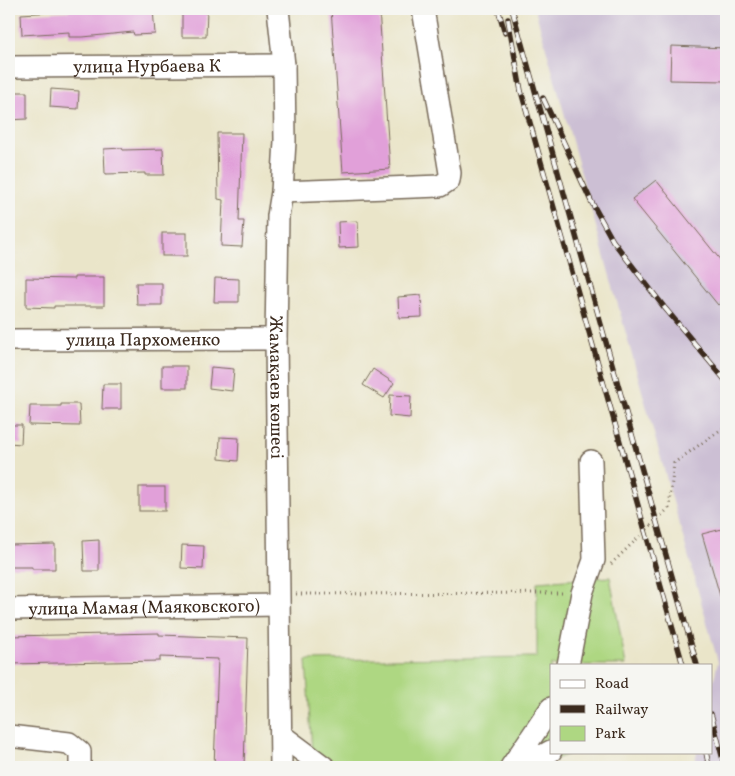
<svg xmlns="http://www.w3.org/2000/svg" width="735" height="776" font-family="Vollkorn,serif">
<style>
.industrial{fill:#ccbfd4}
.green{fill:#aed782;stroke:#748050}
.building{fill:#e1a0d9}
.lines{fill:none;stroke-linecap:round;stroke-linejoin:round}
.minor-casing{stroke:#786b5a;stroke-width:24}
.path{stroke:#786b5a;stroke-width:3;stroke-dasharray:1 4;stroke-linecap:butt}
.minor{stroke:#fff;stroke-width:21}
.rail-casing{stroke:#3b2a1e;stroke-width:5.5}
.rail{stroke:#f6f6f2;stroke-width:4;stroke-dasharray:11;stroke-linecap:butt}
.labels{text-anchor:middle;stroke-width:5;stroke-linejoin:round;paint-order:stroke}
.street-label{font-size:18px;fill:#3b2a1e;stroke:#f6f6f2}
</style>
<rect width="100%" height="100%" fill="#f6f6f2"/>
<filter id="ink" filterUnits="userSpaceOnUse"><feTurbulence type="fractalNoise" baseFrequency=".02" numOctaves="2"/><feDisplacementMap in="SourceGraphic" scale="10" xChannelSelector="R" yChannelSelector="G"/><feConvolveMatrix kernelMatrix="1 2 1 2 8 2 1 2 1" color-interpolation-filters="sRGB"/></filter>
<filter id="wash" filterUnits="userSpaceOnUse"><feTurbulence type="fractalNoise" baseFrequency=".0096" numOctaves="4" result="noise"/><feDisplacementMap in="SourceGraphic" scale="20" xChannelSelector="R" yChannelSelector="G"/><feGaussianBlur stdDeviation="1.12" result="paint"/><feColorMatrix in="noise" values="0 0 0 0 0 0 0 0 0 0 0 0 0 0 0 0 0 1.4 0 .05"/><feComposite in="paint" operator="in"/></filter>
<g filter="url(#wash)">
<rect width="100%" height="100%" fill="#eae5c9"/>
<path class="industrial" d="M535,9h191v758h-32l3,-15h14v-61l7,-29z"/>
<path class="green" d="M610,577l16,88h-75v87h24l-42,15h-220l-7,-107 231,-3v-75z"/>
<g id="blocks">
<g class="building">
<path d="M69,9h49v3l35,-3 2,25 -21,1 -1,-3 -50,5h-14v-5l-47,3 -1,-21 48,-3z"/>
<path d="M331,9h48l11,160 -47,3z"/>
<path d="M182,10h25l-1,27h-24z"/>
<path d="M671,46l55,2v33l-56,-1z"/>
<path d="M51,89l28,2 -1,18 -28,-2z"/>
<path d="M9,92h18v27l-18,1z"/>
<path d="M217,133h25l-3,88h5l-2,26 -21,-1 2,-46 -5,-1z"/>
<path d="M122,148l1,2 40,-1 1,26h-19v-2l-40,1 -1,-25z"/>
<path d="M656,180l70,87v31l-8,7 -86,-106z"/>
<path d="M358,221l1,26 -20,1 -1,-26z"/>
<rect x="162" y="233" width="25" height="23"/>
<path d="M74,277h30v29h-50v2l-28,-1v-29l48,1z"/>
<path d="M215,278l24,1v23h-25z"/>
<path d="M136,283h26v22h-25z"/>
<path d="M421,295l1,22 -23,1 -1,-21z"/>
<rect x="162" y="366" width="25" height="22"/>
<path d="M211,367l23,2 -2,22 -23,-3z"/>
<path d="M373,369l21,14 -10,15 -21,-13z"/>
<path d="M103,384h18v25h-19z"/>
<path d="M390,395l21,1 -1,22 -21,-2z"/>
<path d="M61,404h18l1,22 -51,-1 1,-19h31z"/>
<path d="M9,425h13l-1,19 -12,-1z"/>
<path d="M220,437l19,1 -1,23 -19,-2z"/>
<rect x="139" y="487" width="26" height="24"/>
<path d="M726,528v78h-3l-21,-72z"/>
<path d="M99,540v31h-15l-1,-30z"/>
<path d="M55,544v25h-23v-2h-23v-22z"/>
<path d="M182,545l22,1 -1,23 -22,-1z"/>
<path d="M159,633v2l89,3 -4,129h-30l4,-108 -58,-2v4l-151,3v-28z"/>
</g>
</g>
</g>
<g filter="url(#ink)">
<use href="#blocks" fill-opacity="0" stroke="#786b5a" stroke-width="1"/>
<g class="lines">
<g class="minor-casing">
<g id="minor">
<path id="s1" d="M278,9l6,56 1,76 -3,51 -4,24 -2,123 5,428"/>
<path id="s2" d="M9,67l275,-2"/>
<path d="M282,192l158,-6 9,-6 1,-7 -27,-164"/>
<path id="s3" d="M9,340l267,-1"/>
<path id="s4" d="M9,609l270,-4"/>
<path d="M568,665l14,-72 12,-33 -3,-99"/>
<path d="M281,735l43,32"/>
<path d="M9,736l60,7 11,9v15"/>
<path d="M522,753l20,3 9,-5"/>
<path d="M511,767l40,-59"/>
</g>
</g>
<g class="path">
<path d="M611,564l58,-56 5,-45 52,-37"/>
<path d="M296,594l268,-1"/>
</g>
<use href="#minor" class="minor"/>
<g class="rail-casing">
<g id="rail">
<path d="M498,9l7,24"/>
<path d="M512,9l185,656"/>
<path d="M508,19l13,72 162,574"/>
<path d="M543,98l48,103 22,40 51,66 62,74"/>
<path d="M711,714l14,53"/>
<path d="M706,752l3,15"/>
</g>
</g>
<use href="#rail" class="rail"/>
</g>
</g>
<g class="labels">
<g class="street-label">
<text dy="6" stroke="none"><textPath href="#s2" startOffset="138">улица Нурбаева К</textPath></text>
<text dy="6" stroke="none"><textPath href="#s3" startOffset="134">улица Пархоменко</textPath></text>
<text dy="6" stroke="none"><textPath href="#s1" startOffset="379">Жамақаев көшесі</textPath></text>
<text dy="6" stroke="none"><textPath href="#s4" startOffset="135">улица Мамая (Маяковского)</textPath></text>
</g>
</g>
<rect width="735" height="776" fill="none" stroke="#f6f6f2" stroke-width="30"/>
<rect x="550" y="664" width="162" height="90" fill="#f6f6f2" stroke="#aba49d"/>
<rect x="560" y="680" width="25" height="8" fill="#ffffff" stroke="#aba49d"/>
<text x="595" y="688" font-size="15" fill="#3b2a1e">Road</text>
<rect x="560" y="705" width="25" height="8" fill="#3b2a1e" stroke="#aba49d"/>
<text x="595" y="714" font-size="15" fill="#3b2a1e">Railway</text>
<rect x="560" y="726" width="25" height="15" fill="#aed782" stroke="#aba49d"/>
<text x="595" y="738" font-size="15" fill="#3b2a1e">Park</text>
</svg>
